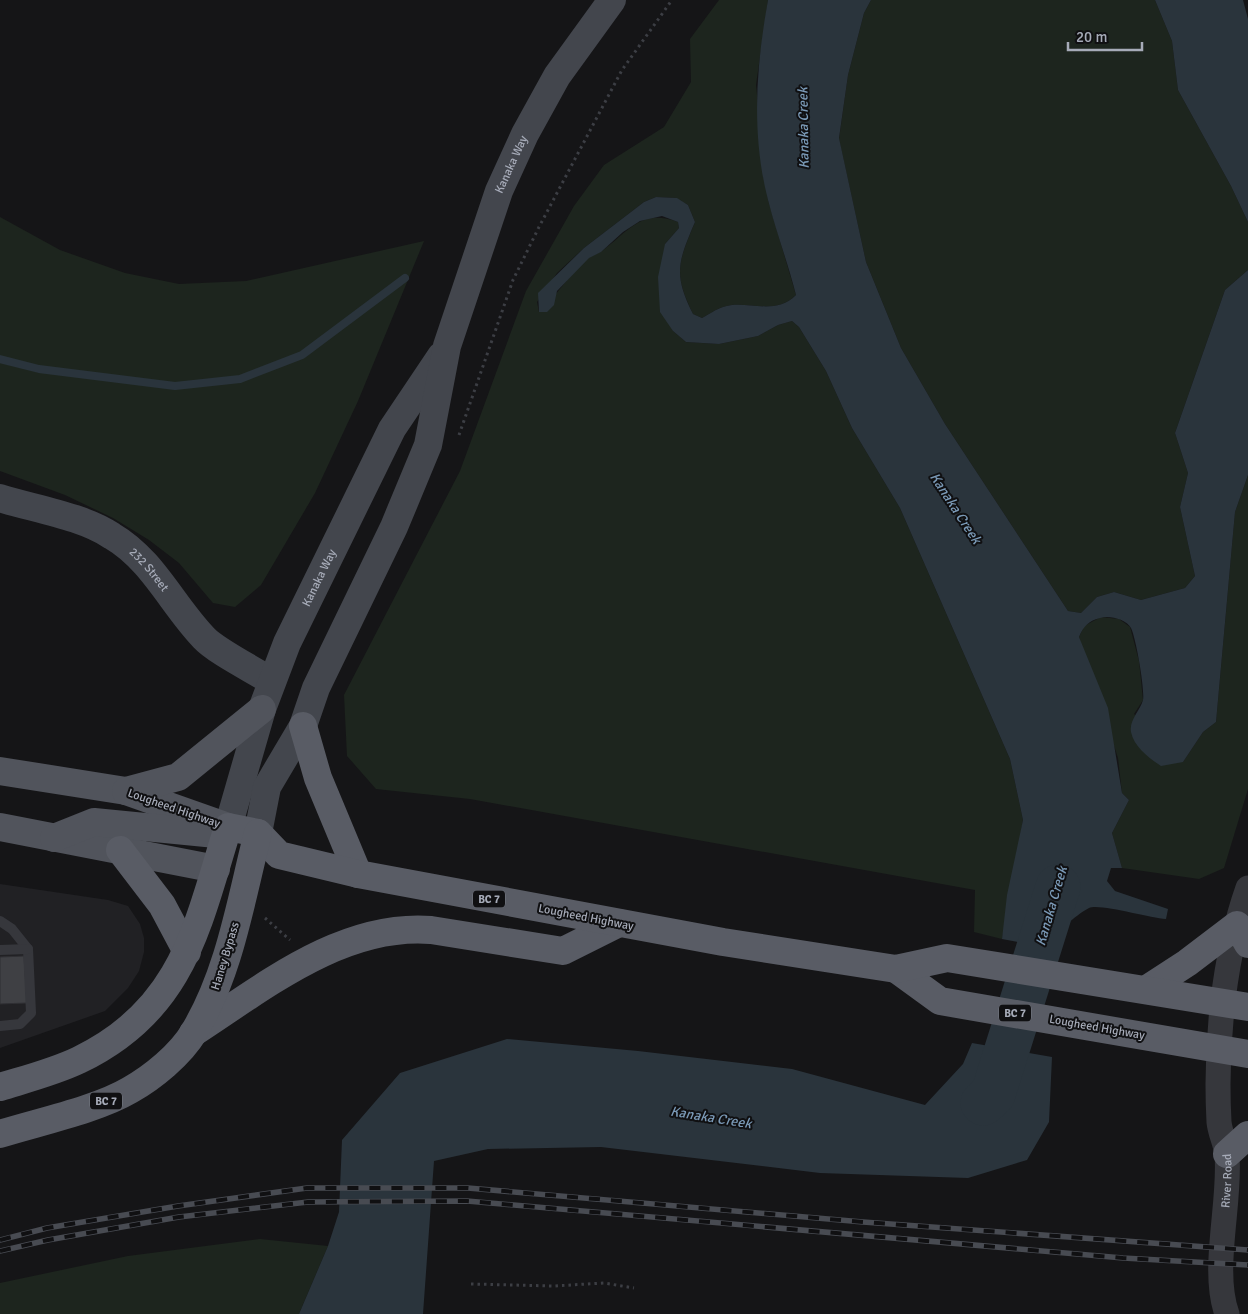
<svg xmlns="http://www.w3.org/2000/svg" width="1248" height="1314" font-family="Signika,sans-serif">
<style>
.built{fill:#212124}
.green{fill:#1d251e}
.water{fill:#2a343c}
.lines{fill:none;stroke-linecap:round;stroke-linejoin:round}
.stream{stroke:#2a343c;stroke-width:8}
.river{stroke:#2a343c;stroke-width:45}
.building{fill:#3f4044;stroke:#2f2f33}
.path{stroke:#3c3e44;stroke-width:3;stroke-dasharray:2.5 4;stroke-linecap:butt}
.service{stroke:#36373c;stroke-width:10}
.tertiary{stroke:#36373c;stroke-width:25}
.secondary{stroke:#43464d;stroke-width:28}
.primary{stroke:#51545c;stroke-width:28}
.trunk{stroke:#595c65;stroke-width:28}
.rail-casing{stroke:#484b52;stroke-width:5.5}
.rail{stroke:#101012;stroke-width:4;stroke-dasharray:11;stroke-linecap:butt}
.labels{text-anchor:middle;stroke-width:4;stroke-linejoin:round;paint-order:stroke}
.shield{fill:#101012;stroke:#797c86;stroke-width:1}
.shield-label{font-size:11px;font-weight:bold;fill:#a6abb8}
.street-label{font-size:12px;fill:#a6abb8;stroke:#101012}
.water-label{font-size:14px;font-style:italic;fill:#7a99b6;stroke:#101012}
</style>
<rect width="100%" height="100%" fill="#151517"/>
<path class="built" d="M0,884l108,16 20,6 12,18 4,14v14l-5,19 -11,17 -23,23 -105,37z"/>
<g class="green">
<path d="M719,0h49l-12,85 12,115 28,95c-22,22 -51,4 -73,12 -7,2 -15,8 -21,11l-9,-4c-20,-41 -15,-51 2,-92l-7,-17 -12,-7 -20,-1 -12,5 -60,46 -27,25 -20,29 2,10c17,-15 31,-39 49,-54 4,-3 10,-4 14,-7 27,-20 39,-43 76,-29l1,6 -14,16 8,87 13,11 33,2 39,-8 20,-11 14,-4 7,6 27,44 26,57 48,80 110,251 13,61 -21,119 -28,-7 1,-42 -505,-91 -94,-10 -29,-33 -3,-61 116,-224 66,-180 48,-85 30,-41 60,-38 27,-45 -1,-43z"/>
<path d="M871,0h284l17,41 6,49 53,96 17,36v48l-23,20 -50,143 13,40 -8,34 15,69 -10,12 -44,12 -27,-8 -17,5 -16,16 -13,-2 -123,-187 -44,-76 -35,-86 -27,-123 9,-64 16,-62z"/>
<path d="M0,217l60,33 65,23 54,11 67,-3 178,-40 -66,160 -43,92 -54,92 -26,22 -22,-4 -34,-40 -30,-23 -36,-22 -48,-23 -65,-24z"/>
<path d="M1248,475v314l-24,79 -25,11 -77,-11 -10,-35 17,-33 -7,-7 -4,-35 -39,-121 5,-11 17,-9 18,2 11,8 9,34 4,39 -9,14 49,48 20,-30 13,-10 19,-210z"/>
<path d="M260,1239l68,7 -29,68h-299v-31l128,-27z"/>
</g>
<g class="water">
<path d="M768,0h103l-7,13 -16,62 -9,63 27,124 35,86 44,76 123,187 13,2 16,-16 17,-5 27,8 44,-12 10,-12 -15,-69 8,-34 -13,-40 50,-143 23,-20v205l-13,37 -19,210 -13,10 -20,30 -22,4c-12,-8 -27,-19 -30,-34 -2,-12 9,-21 12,-32 2,-10 -7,-62 -12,-72 -5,-9 -22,-13 -31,-10 -12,3 -17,9 -21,19l29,71 14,85 7,7 -17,33 10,35h-11l-4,13 8,10 53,18 -2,10c-17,-1 -67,-16 -77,-11 -8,4 -16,11 -22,16l-7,26 -58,-11 5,-44 16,-75 -13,-61 -110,-251 -48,-80 -26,-57 -27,-44 -7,-6 -14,4 -20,11 -39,8 -33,-2 -13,-11 -13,-19 -2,-35 7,-33 14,-16 -1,-6 -16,-6 -22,5 -17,11 -22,20 -12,6 -32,33 -3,14 -7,7h-8l-1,-19 46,-45 60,-46 12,-5 21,1 11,7 7,17c-17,40 -22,52 -2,92l9,4c6,-3 14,-9 21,-11 23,-8 51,10 73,-12 -8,-32 -20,-63 -28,-95 -17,-66 -12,-134 0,-200z"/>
<path d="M1155,0h88l5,19v203l-17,-36 -53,-96 -6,-49z"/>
<path d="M507,1039l131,12 154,18 133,36 38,-41 9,-21 80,14 -3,65 -22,38 -59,18 -148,-5 -219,-26 -113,2 -54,12 -11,153h-124l29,-68 11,-34 3,-72 58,-67z"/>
</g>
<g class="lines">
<path class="stream" d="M0,359l39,10 136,17 65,-7 62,-24 103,-77"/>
<path class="river" d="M983,1103l10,-9 65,-207"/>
</g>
<path class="building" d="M24,956l3,47 -27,1v-47z"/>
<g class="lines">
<g class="path">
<path d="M459,435l54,-155 26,-53 83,-157 50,-70"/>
<path d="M265,918l25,22"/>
<path d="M471,1284l83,2 50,-3 30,5"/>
</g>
<g class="service">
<path d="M0,921l12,8 16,20 3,64 -11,11 -20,2"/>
<path d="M0,950l28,-1"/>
</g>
<path class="tertiary" id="s1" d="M1227,1314c-16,-44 4,-112 0,-159 -1,-11 -7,-22 -8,-33 -4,-75 4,-163 29,-234"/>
<g class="secondary">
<path id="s2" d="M0,498c35,11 82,18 112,38 41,24 60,69 92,102 12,13 50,32 67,43"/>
<path id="s3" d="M228,827l34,-118 25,-66 105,-214 49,-73"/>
<path id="s4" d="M258,833l9,-46 36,-61 13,-38 78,-161 34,-82 19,-99 52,-155 26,-57 32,-58 55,-76"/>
</g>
<g class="primary">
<path d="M0,771l126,20 102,36"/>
<path d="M126,791l52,-14 84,-68"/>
<path d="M0,827l216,42"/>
<path d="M54,838l40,-16 122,12"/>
</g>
<g class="trunk">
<path d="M303,726l15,52 40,96"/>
<path d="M120,850l42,55 25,47"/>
<path d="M896,969l44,32 308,53"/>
<path d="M1147,989l40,-26 50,-38 11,19"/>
<path d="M193,1033c71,-46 149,-110 238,-103l132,21 56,-28"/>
<path d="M0,1087c26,-8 54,-15 79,-27 104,-50 118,-133 149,-233l30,6 21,22 79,19 365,68 173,27 51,-11 301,49"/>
<path d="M0,1134c38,-12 96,-24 130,-44 23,-13 50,-35 64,-58 36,-60 47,-133 64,-199"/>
<path d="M1227,1154l21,-19"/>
</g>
<g class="rail-casing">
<g id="rail">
<path d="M0,1240l47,-12 131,-22 129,-18h161l395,34 385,28"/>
<path d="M0,1251l48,-11 131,-23 129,-15 159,-1 656,57 125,7"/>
</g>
</g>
<use href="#rail" class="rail"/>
</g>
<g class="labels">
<g class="shield">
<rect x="473" y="890.5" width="32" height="17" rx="4"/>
<rect x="999" y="1004.5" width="32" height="17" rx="4"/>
<rect x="90" y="1092.5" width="32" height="17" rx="4"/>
</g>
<g class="shield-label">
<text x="489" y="903">BC 7</text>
<text x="1015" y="1017">BC 7</text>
<text x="106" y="1105">BC 7</text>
</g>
<g class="street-label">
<text dy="4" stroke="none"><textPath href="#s4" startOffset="719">Kanaka Way</textPath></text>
<text dy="4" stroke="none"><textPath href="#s2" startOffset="169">232 Street</textPath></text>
<text dy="4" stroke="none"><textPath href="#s3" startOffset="266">Kanaka Way</textPath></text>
<text transform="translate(174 808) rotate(19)" y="4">Lougheed Highway</text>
<text transform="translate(586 917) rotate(11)" y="4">Lougheed Highway</text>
<text transform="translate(225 956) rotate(-73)" y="4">Haney Bypass</text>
<text transform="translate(1097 1027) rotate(10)" y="4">Lougheed Highway</text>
<text dy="4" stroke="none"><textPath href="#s1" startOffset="134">River Road</textPath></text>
</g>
<g class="water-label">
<text transform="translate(803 128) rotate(-91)" y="5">Kanaka Creek</text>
<text transform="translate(956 508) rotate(57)" y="5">Kanaka Creek</text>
<text transform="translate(1051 906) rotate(-74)" y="5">Kanaka Creek</text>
<text transform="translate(711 1117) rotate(9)" y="5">Kanaka Creek</text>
</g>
</g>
<path d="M1068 42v8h74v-8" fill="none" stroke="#a6abb8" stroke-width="2.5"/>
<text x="1076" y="42" font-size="15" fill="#a6abb8" stroke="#101012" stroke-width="4" paint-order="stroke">20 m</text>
</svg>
